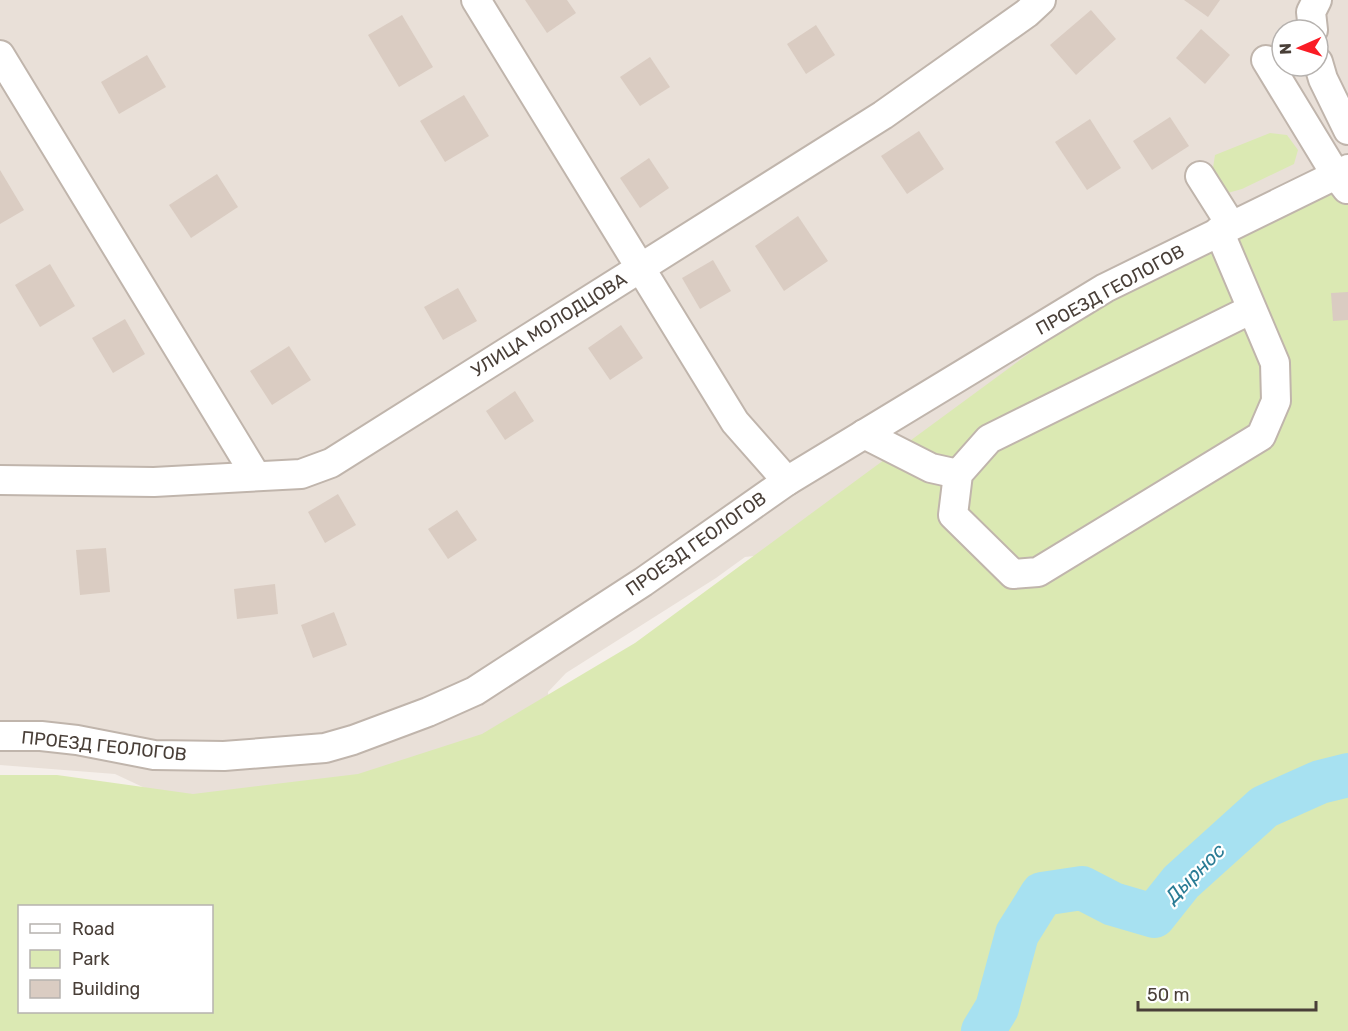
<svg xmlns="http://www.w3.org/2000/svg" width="1348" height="1031" font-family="Rubik,sans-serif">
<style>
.residential{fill:#e9e0d8;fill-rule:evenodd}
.green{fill:#dbe9b3;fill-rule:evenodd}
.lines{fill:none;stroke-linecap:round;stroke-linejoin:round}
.river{stroke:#a7e1f1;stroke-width:44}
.building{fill:#daccc2}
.minor-casing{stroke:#c0b5ac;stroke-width:32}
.minor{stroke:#fff;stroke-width:28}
.labels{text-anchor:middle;stroke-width:4.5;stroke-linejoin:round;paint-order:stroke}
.street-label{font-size:18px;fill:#493f38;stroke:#fff}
.water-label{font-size:20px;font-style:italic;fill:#2a7c95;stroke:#fff}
</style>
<rect width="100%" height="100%" fill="#f5efea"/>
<path class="residential" d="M0,0h1348v357l-570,196 -33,4 -29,21 -150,95 -18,19 1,19 -150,122 -252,-44 -32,-15 -115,-9zM1282,30h36v36h-36z"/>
<g class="green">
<path d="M1270,133l17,2 11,15 -4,14 -52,25 -18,5 -12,-20 3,-19z"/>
<path d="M1348,157v874h-1348v-256h57l136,19 165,-20 124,-40 153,-91 570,-419zM20,906h192v106h-192z"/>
</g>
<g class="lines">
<path class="river" d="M983,1031l14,-23 20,-74 25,-40 40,-6 31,16 41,12 27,-34 83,-75 56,-25 28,-7"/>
</g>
<g class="building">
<path d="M525,0h42l9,13 -29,20z"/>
<path d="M1184,0h36l-12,17z"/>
<path d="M1091,10l25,29 -40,36 -26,-30z"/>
<path d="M402,15l31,52 -34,20 -31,-52z"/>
<path d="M816,25l19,30 -29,19 -19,-30z"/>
<path d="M1201,29l29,26 -25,29 -29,-26z"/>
<path d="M147,55l19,32 -47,27 -18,-32z"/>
<path d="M650,57l20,30 -30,19 -20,-29z"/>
<path d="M464,95l25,41 -44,26 -25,-41z"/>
<path d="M1170,117l19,29 -37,24 -19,-29z"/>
<path d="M1090,119l31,49 -34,22 -32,-48z"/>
<path d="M919,131l25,38 -37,25 -26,-38z"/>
<path d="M649,158l20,30 -29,20 -20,-30z"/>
<path d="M0,170l24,40 -24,14z"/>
<path d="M217,174l21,33 -47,31 -22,-33z"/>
<path d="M798,216l30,45 -44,30 -29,-45z"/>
<path d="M713,260l18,31 -31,18 -18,-31z"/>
<path d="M50,264l25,42 -35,21 -25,-42z"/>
<path d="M458,288l19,33 -34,19 -19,-33z"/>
<path d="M1348,292v28l-15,1 -2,-28z"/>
<path d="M125,319l20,35 -32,19 -21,-35z"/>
<path d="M621,325l22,33 -33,22 -22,-32z"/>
<path d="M289,346l22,34 -39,25 -22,-34z"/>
<path d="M515,391l19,30 -29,19 -19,-29z"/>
<path d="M338,494l18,31 -31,18 -17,-31z"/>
<path d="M457,510l20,30 -29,19 -20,-30z"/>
<path d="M106,548l4,44 -30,3 -4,-45z"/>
<path d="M275,584l3,30 -41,5 -3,-30z"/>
<path d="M334,612l13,33 -34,13 -12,-33z"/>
</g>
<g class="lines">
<g class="minor-casing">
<g id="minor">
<path d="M476,0l259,422 52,59"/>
<path d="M1313,30l-2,-18 6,-12"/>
<path d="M0,55l256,421"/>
<path d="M1266,60l70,115 11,14"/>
<path d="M1318,62l5,17 25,51"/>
<path d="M1200,176l31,49"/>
<path d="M1219,231l56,132 1,38 -15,35 -223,136 -25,2 -60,-59 5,-41 31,-35 263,-130"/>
<path d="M864,434l67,34 27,6"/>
<path d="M0,480l154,2 147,-8 30,-11 552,-348 144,-102 14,-13"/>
<path d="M0,736h41l36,4 77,15 70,1 101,-8 28,-8 75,-28 47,-21 168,-109 144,-101 318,-193 243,-119"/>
</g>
</g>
<use href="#minor" class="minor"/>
</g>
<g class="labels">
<g class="street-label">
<text transform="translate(1110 290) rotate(-29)" y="6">ПРОЕЗД ГЕОЛОГОВ</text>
<text transform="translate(549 325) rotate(-32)" y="6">УЛИЦА МОЛОДЦОВА</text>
<text transform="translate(696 544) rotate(-35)" y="6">ПРОЕЗД ГЕОЛОГОВ</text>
<text transform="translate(104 746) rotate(6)" y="6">ПРОЕЗД ГЕОЛОГОВ</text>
</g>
<g class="water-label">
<text transform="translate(1195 873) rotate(-45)" y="7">Дырнос</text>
</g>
</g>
<rect x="18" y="905" width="195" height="108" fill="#ffffff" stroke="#b6b2af" stroke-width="1.5"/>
<rect x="30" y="924" width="30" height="9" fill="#ffffff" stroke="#b6b2af" stroke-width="1.5"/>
<text x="72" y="935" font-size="18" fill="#493f38">Road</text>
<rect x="30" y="950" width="30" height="18" fill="#dbe9b3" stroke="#b6b2af" stroke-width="1.5"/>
<text x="72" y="965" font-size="18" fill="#493f38">Park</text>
<rect x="30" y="980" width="30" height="18" fill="#daccc2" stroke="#b6b2af" stroke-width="1.5"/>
<text x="72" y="995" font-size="18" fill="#493f38">Building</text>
<g transform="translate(1300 48) rotate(267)"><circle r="28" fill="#ffffff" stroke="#b6b2af" stroke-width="1.5"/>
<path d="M0-4.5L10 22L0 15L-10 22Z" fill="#fa1c25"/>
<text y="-9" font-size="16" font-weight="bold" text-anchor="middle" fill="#493f38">N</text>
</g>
<path d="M1138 1001v9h178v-9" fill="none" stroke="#493f38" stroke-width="3"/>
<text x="1147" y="1001" font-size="18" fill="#493f38" stroke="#ffffff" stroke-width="4.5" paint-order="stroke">50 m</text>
</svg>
